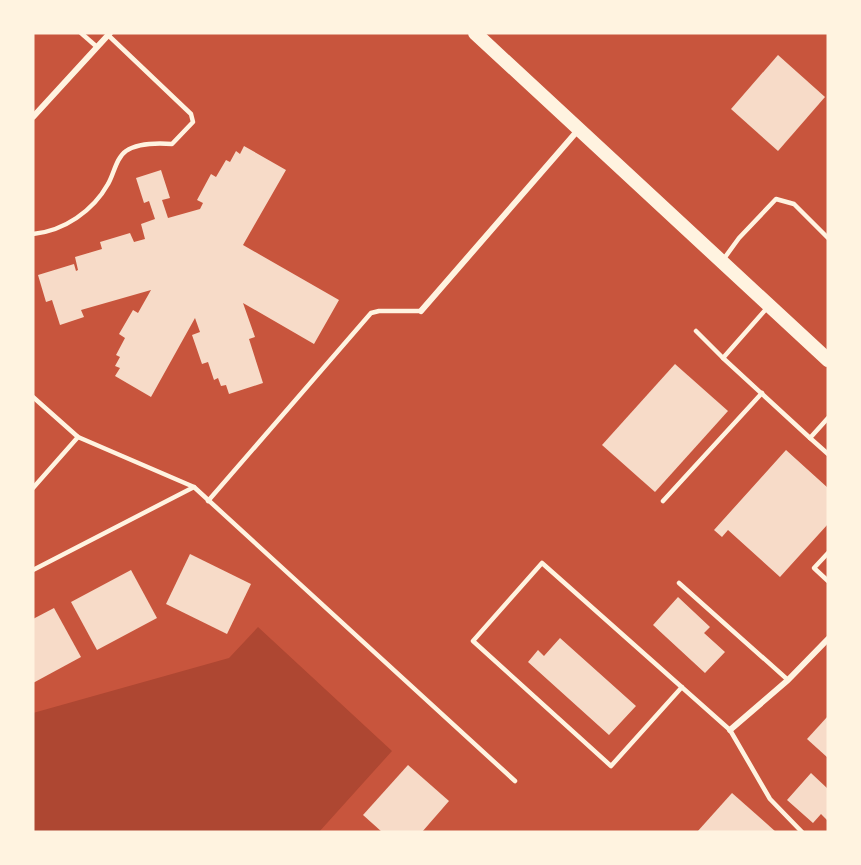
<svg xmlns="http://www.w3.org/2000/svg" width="861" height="865" font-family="Inter,sans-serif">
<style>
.green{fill:#ae4732}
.building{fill:#f7dbc8}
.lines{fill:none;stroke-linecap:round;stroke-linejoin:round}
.service{stroke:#fff3e0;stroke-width:4.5}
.minor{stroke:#fff3e0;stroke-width:6}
.trunk{stroke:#fff3e0;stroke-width:14}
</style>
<rect width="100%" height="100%" fill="#c8553d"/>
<path class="green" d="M258,627l134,124 -73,81h-286v-119l196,-55z"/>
<g class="building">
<path d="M778,55l47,42 -47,54 -47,-42z"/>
<path d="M244,146l42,24 -43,75 96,55 -25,44 -71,-41 12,34 -6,2 14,44 -34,11 -3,-9 -5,1 -3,-8 -4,2 -6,-18 -6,2 -10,-29 8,-3 -5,-14 -44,79 -36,-21 5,-8 -5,-2 5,-9 -4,-2 9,-17 -6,-4 14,-24 5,3 13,-23 -70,20 3,7 -24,8 -8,-25 -6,2 -8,-27 36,-11 2,7 2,-1 -3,-13 27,-8 -2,-7 30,-9 4,9 11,-3 -4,-15 14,-5 -6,-18 -5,2 -8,-25 25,-8 9,28 -8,2 6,18 32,-9 3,-6 -6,-3 14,-26 5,3 10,-17 4,2 6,-11 4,3z"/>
<path d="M675,364l53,47 -73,81 -53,-47z"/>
<path d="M786,450l42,38v36l-48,53 -52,-47 -6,7 -8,-7z"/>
<path d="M190,554l61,30 -24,50 -61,-30z"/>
<path d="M131,570l26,48 -60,32 -26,-48z"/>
<path d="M678,597l32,30 -6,6 21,19 -20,21 -52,-48z"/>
<path d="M54,608l27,49 -48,26v-64z"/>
<path d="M560,638l76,68 -27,29 -81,-73 10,-12 6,6z"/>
<path d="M828,716v42l-21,-19z"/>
<path d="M408,765l41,36 -27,31h-40l-19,-17z"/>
<path d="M811,773l17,16v32l-7,-7 -8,9 -26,-23z"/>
<path d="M732,793l44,39h-79z"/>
</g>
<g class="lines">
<g class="service">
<path d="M81,33l16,14"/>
<path d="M33,234c31,-3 60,-23 75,-50 6,-10 8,-26 18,-33 12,-8 32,-8 46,-7l21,-22 -2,-8 -83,-79"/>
<path d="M723,260l16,-22 37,-39 18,5 34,34"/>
<path d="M696,331l27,27 44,-50"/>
<path d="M723,358l87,80"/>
<path d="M33,397l45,40 116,50 321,294"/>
<path d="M828,418l-18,20 18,16"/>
<path d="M33,488l45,-51"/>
<path d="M208,501l163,-188 8,-2h42"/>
<path d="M663,501l99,-108"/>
<path d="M828,553l-14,15 14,13"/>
<path d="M33,570l161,-83"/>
<path d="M679,583l109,97"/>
<path d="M682,687l-71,79 -138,-125 69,-78 188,167 40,69 32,33"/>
</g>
<g class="minor">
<path d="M33,117l77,-84"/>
<path d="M421,311l158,-182"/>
<path d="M730,730l58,-50 40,-41"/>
</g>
<path class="trunk" d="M475,33l353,327"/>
</g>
<rect width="861" height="865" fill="none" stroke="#fff3e0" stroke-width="69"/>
</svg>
